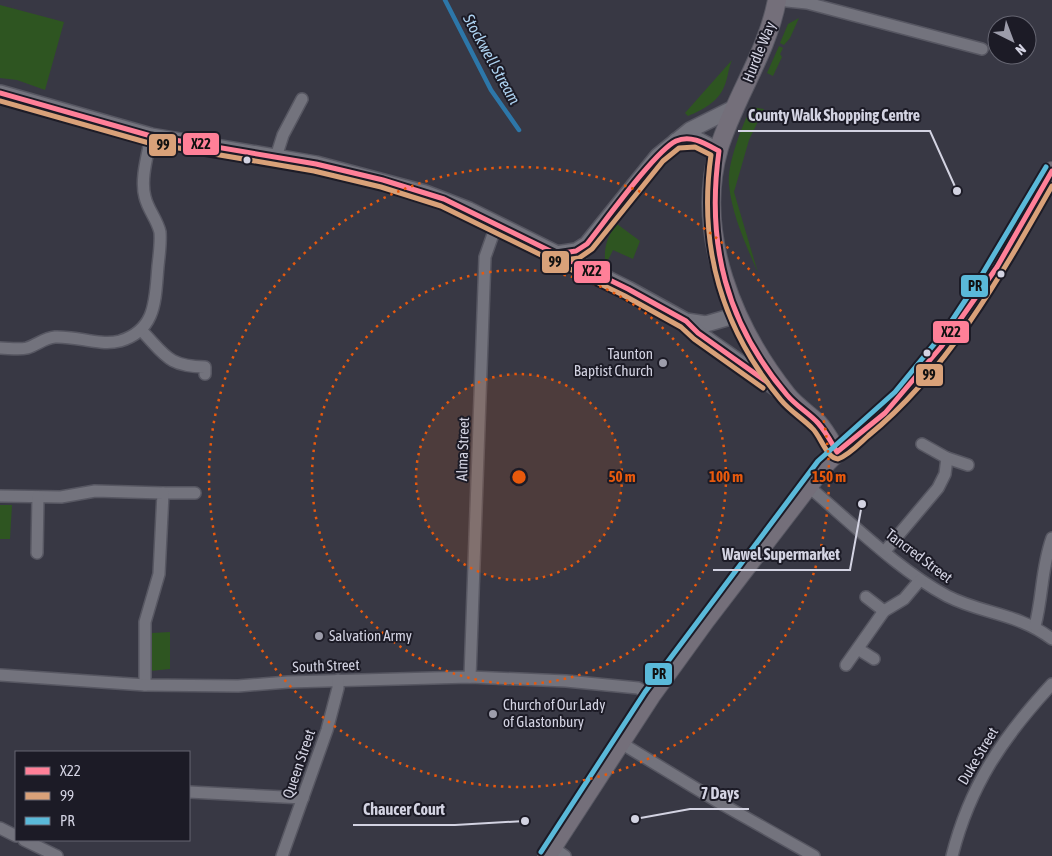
<svg xmlns="http://www.w3.org/2000/svg" width="1052" height="856" font-family="'Asap Condensed',sans-serif">
<style>
.green{fill:#2e5521}
.lines{fill:none;stroke-linecap:round;stroke-linejoin:round}
.stream{stroke:#2d77a9;stroke-width:4.5}
.minor-casing{stroke:#575762;stroke-width:14}
.secondary-casing{stroke:#575762;stroke-width:18}
.primary-casing{stroke:#575762;stroke-width:20}
.minor{stroke:#73737d;stroke-width:11}
.secondary{stroke:#73737d;stroke-width:15}
.primary{stroke:#746f7a;stroke-width:18}
.bus-1-casing{stroke:#1c1b26;stroke-width:9}
.bus-2-casing{stroke:#1c1b26;stroke-width:9}
.bus-3-casing{stroke:#1c1b26;stroke-width:9}
.bus-1{stroke:#ff8098;stroke-width:5}
.bus-2{stroke:#d9a179;stroke-width:5}
.bus-3{stroke:#5ab9d9;stroke-width:5}
.ring{fill:none;stroke:#e8590c;stroke-width:2.5;stroke-dasharray:2.5 5}
.bus-dot{fill:#d3d3e2;stroke:#1c1b26;stroke-width:2}
.poi-dot{fill:#9d9dab;stroke:#1c1b26;stroke-width:2}
.labels{text-anchor:middle;stroke-width:4;stroke-linejoin:round;paint-order:stroke}
.street-label{font-size:15px;fill:#d3d3e2;stroke:#1c1b26}
.poi-label{font-size:15px;fill:#d3d3e2;stroke:#1c1b26;text-anchor:start}
.water-label{font-size:16px;font-style:italic;fill:#add2f0;stroke:#1c1b26}
.centre{fill:#e8590c;stroke:#1c1b26;stroke-width:2.5}
.ring-label{font-size:15px;text-anchor:middle;font-weight:bold;fill:#e8590c;stroke:#1c1b26;stroke-width:4;stroke-linejoin:round;paint-order:stroke}
.leader{fill:none;stroke:#d3d3e2;stroke-width:2}
.callout-dot{fill:#d3d3e2;stroke:#1c1b26;stroke-width:2}
.callout-label{font-size:16px;text-anchor:middle;font-weight:bold;fill:#d3d3e2;stroke:#1c1b26;stroke-width:4;stroke-linejoin:round;paint-order:stroke}
.line-badge{stroke:#1c1b26;stroke-width:2}
.pale-badge-label{font-size:14px;text-anchor:middle;font-weight:bold;fill:#111}
</style>
<rect width="100%" height="100%" fill="#383844"/>
<g class="green">
<path d="M0,5l64,17 -19,68 -28,-10 -17,-2z"/>
<path d="M799,18l-9,20 -6,7 -4,-2 8,-19z"/>
<path d="M779,46l4,2 -3,6 2,3 -9,19 -6,-3z"/>
<path d="M732,60c-4,9 -4,18 -8,27 -6,15 -22,23 -36,29l-3,-3z"/>
<path d="M751,107l13,2 -15,31 -15,52 24,81c-12,-28 -26,-58 -29,-88 -2,-22 13,-58 22,-78z"/>
<path d="M617,224l23,17 -7,18 -20,-9 -6,12 -2,-2c-1,-14 3,-25 12,-36z"/>
<path d="M0,505h12l-2,34h-10z"/>
<path d="M170,632v37l-20,2 2,-38z"/>
</g>
<g class="lines">
<path class="stream" d="M445,0l46,90 28,40"/>
<g class="minor-casing">
<g id="minor">
<path d="M777,0l30,3 175,46"/>
<path d="M276,157l7,-22 19,-36"/>
<path d="M142,331c24,25 26,35 63,36v7"/>
<path d="M0,348c8,0 19,2 27,0 10,-3 17,-10 28,-11 22,-1 44,9 65,4 37,-11 35,-42 38,-75 1,-10 3,-23 2,-34 -3,-13 -12,-22 -15,-35 -5,-18 3,-43 6,-61"/>
<path d="M947,458l21,7"/>
<path d="M809,487c43,36 88,82 138,109 35,18 71,17 105,43"/>
<path d="M163,493h32"/>
<path d="M0,496l61,1 34,-6 68,2 -4,81 -14,48v63"/>
<path d="M885,551l53,-63 7,-14 2,-16 -25,-14"/>
<path d="M37,553l1,-56"/>
<path d="M866,597l18,14"/>
<path d="M1035,626c8,-31 6,-57 17,-88"/>
<path d="M858,649l16,10"/>
<path d="M846,665l38,-54 20,-12 16,-19"/>
<path d="M0,675l145,10 93,1 50,-4 182,-5 96,4 72,7 13,8"/>
<path d="M470,677l15,-420 12,-34"/>
<path d="M621,743l99,60 94,53"/>
<path d="M189,792l114,6"/>
<path d="M0,828l16,8"/>
<path d="M24,840l33,16"/>
<path d="M552,847l13,9"/>
<path d="M282,856l45,-126 11,-42v-8"/>
<path d="M952,856c18,-71 51,-119 100,-172"/>
</g>
</g>
<g class="secondary-casing">
<g id="secondary">
<path d="M0,93l151,43 165,28 109,29 44,17 159,79 58,32 20,3 31,-9"/>
<path d="M676,141l20,-2 23,12"/>
<path d="M556,254l20,-3 11,-7 71,-88 32,-26 44,-22"/>
<path d="M686,321l12,12 85,60"/>
</g>
</g>
<g class="primary-casing">
<g id="primary">
<path d="M777,0c-10,53 -42,97 -58,148 -25,86 15,180 68,247 9,11 21,19 31,28 8,9 13,19 19,29"/>
<path d="M547,856l104,-160 55,-76 118,-154c26,-29 60,-50 86,-80 58,-64 99,-141 142,-215"/>
</g>
</g>
<use href="#minor" class="minor"/>
<use href="#secondary" class="secondary"/>
<use href="#primary" class="primary"/>
<g class="bus-1-casing">
<g id="bus-1">
<path d="M0,93l151,43 165,28 67,16 61,19 184,90 58,32 12,12 69,49"/>
<path d="M556,254l20,-3 11,-7c17,-21 68,-93 89,-103 15,-7 30,3 43,10 -13,93 7,172 68,244 9,11 22,18 31,28 8,9 13,19 19,29l48,-39 56,-66 56,-80 55,-96"/>
</g>
</g>
<g class="bus-2-casing">
<g id="bus-2">
<path d="M0,101l149,42 165,28 67,16 60,19 184,90 56,31 13,12 69,49"/>
<path d="M557,261l22,-3 13,-9 71,-88 16,-13 16,-1 16,8c-13,91 11,174 70,245 9,11 21,18 31,28 9,8 14,30 26,31 11,-4 21,-15 30,-23 79,-64 134,-162 184,-250"/>
</g>
</g>
<g class="bus-3-casing">
<path id="bus-3" d="M541,852l104,-160 173,-231 77,-69 50,-61 35,-53 66,-111"/>
</g>
<use href="#bus-1" class="bus-1"/>
<use href="#bus-2" class="bus-2"/>
<use href="#bus-3" class="bus-3"/>
</g>
<circle cx="519" cy="477" r="103" fill="#e8590c" fill-opacity=".12"/>
<g class="ring">
<circle cx="519" cy="477" r="103"/>
<circle cx="519" cy="477" r="207"/>
<circle cx="519" cy="477" r="310"/>
</g>
<g class="bus-dot">
<circle cx="247" cy="160" r="4.5"/>
<circle cx="1001" cy="274" r="4.5"/>
<circle cx="927" cy="353" r="4.5"/>
</g>
<g class="poi-dot">
<circle cx="663" cy="363" r="5"/>
<circle cx="319" cy="636" r="5"/>
<circle cx="493" cy="714" r="5"/>
</g>
<g class="labels">
<g class="street-label">
<text transform="translate(759 52) rotate(-68)" y="5">Hurdle Way</text>
<text transform="translate(463 449) rotate(-88)" y="5">Alma Street</text>
<text transform="translate(919 556) rotate(37)" y="5">Tancred Street</text>
<text transform="translate(326 666) rotate(-2)" y="5">South Street</text>
<text transform="translate(978 756) rotate(-59)" y="5">Duke Street</text>
<text transform="translate(299 764) rotate(-71)" y="5">Queen Street</text>
</g>
<g class="poi-label">
<text x="653" y="359" text-anchor="end">Taunton<tspan x="653" dy="17">Baptist Church</tspan></text>
<text x="329" y="641">Salvation Army</text>
<text x="503" y="710">Church of Our Lady<tspan x="503" dy="17">of Glastonbury</tspan></text>
</g>
<g class="water-label">
<text transform="translate(492 59) rotate(61)" y="6">Stockwell Stream</text>
</g>
</g>
<circle cx="519" cy="477" r="8" class="centre"/>
<g class="ring-label">
<text x="622" y="482">50 m</text>
<text x="726" y="482">100 m</text>
<text x="829" y="482">150 m</text>
</g>
<path class="leader" d="M957 191L930 131H738M862 504L850 570H713M635 819L690 809H749M525 821L455 825H353"/>
<g class="callout-dot">
<circle cx="957" cy="191" r="5"/>
<circle cx="862" cy="504" r="5"/>
<circle cx="635" cy="819" r="5"/>
<circle cx="525" cy="821" r="5"/>
</g>
<g class="callout-label">
<text x="834" y="121">County Walk Shopping Centre</text>
<text x="781" y="560">Wawel Supermarket</text>
<text x="720" y="799">7 Days</text>
<text x="404" y="815">Chaucer Court</text>
</g>
<g class="line-badge">
<rect x="182" y="132" width="38" height="24" rx="5" fill="#ff8098"/>
<rect x="148" y="133" width="29" height="24" rx="5" fill="#d9a179"/>
<rect x="541" y="250" width="29" height="24" rx="5" fill="#d9a179"/>
<rect x="573" y="260" width="38" height="24" rx="5" fill="#ff8098"/>
<rect x="960" y="274" width="29" height="24" rx="5" fill="#5ab9d9"/>
<rect x="932" y="320" width="38" height="24" rx="5" fill="#ff8098"/>
<rect x="915" y="363" width="29" height="24" rx="5" fill="#d9a179"/>
<rect x="644" y="662" width="29" height="24" rx="5" fill="#5ab9d9"/>
</g>
<g class="pale-badge-label">
<text x="201" y="149">X22</text>
<text x="163" y="150">99</text>
<text x="555" y="267">99</text>
<text x="592" y="276">X22</text>
<text x="975" y="291">PR</text>
<text x="951" y="337">X22</text>
<text x="929" y="380">99</text>
<text x="659" y="679">PR</text>
</g>
<rect x="15" y="751" width="175" height="90" fill="#1c1b26" stroke="#656571"/>
<rect x="25" y="767" width="25" height="8" fill="#ff8098" stroke="#656571"/>
<text x="60" y="776" font-size="15" fill="#d3d3e2">X22</text>
<rect x="25" y="792" width="25" height="8" fill="#d9a179" stroke="#656571"/>
<text x="60" y="801" font-size="15" fill="#d3d3e2">99</text>
<rect x="25" y="817" width="25" height="8" fill="#5ab9d9" stroke="#656571"/>
<text x="60" y="826" font-size="15" fill="#d3d3e2">PR</text>
<g transform="translate(1012 40) rotate(138)"><circle r="24" fill="#1c1b26" stroke="#656571"/>
<path d="M0-4L9 19L0 12L-9 19Z" fill="#9d9dab"/>
<text y="-8" font-size="14" font-weight="bold" text-anchor="middle" fill="#d3d3e2">N</text>
</g>
</svg>
